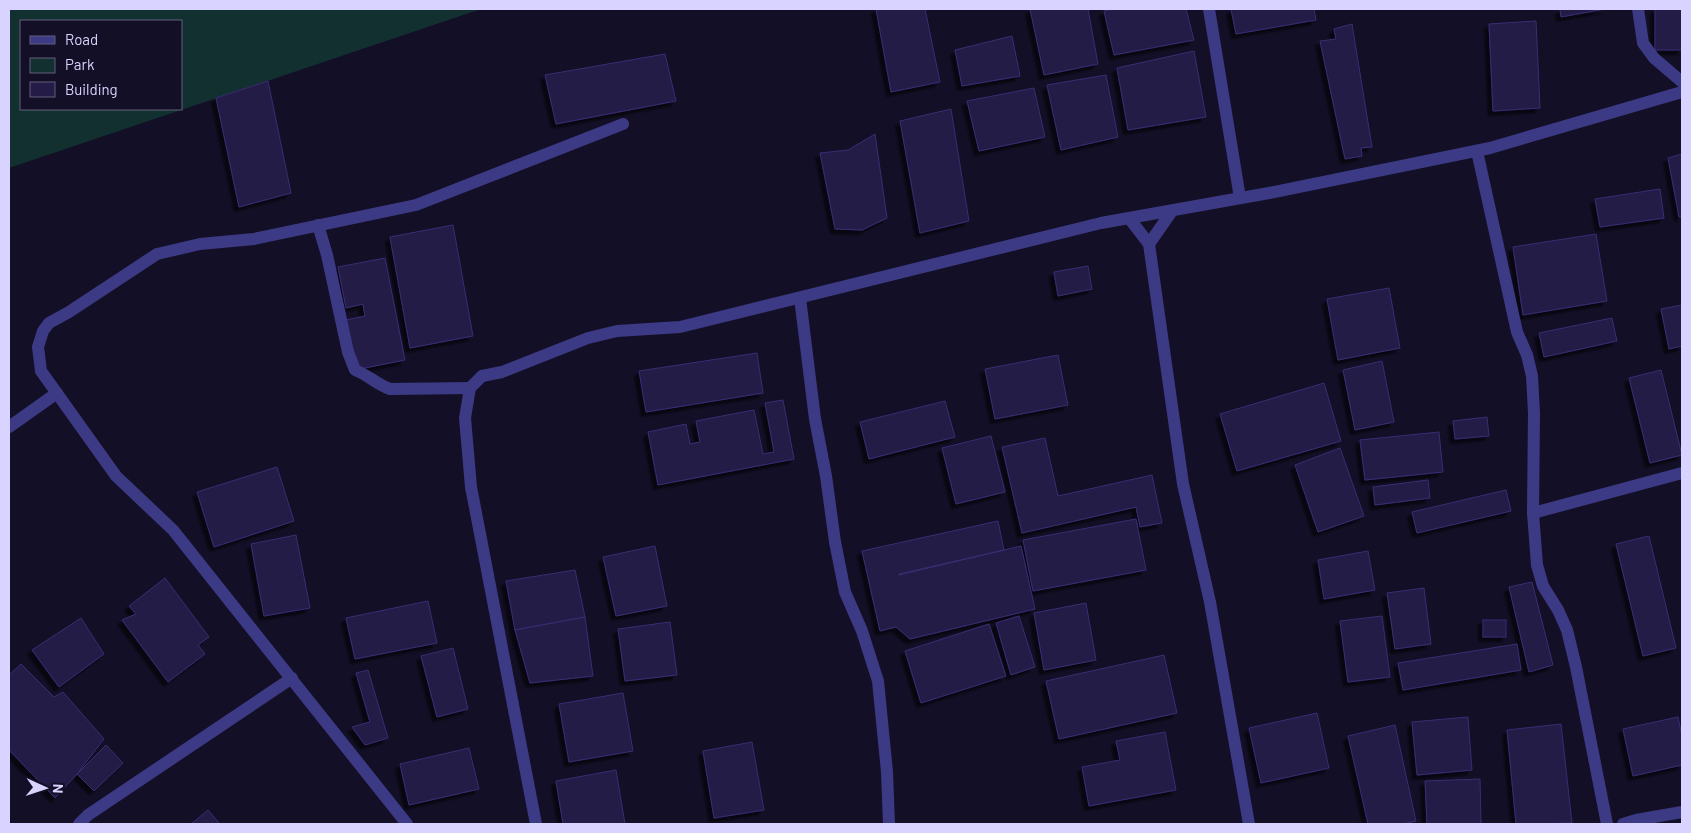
<svg xmlns="http://www.w3.org/2000/svg" width="1691" height="833" font-family="Barlow,sans-serif">
<style>
.green{fill:#12302f;fill-rule:evenodd}
.building{fill:#241b47;stroke:#3b2d73;filter:url(#shadow)}
.lines{fill:none;stroke-linecap:round;stroke-linejoin:round}
.minor{stroke:#3d3a85;stroke-width:12}
</style>
<defs>
<filter id="shadow"><feDropShadow dx="-4.5" dy="4.5" stdDeviation="1" flood-color="#0009"/></filter>
</defs>
<rect width="100%" height="100%" fill="#130f26"/>
<path class="green" d="M9,9h472l-472,159zM21,21h160v88h-160z"/>
<g class="building">
<path d="M876,9h49l15,73 -49,10z"/>
<path d="M1030,9h58l10,55 -54,11z"/>
<path d="M1113,9h73l8,31 -80,15 -10,-44z"/>
<path d="M1231,9h83l2,11 -80,14z"/>
<path d="M1560,9h45l-44,8z"/>
<rect x="1655" y="9" width="27" height="41"/>
<path d="M1536,21l4,87 -47,3 -4,-87z"/>
<path d="M1352,24l20,123 -11,1 1,8 -17,3 -25,-118 16,-2 -2,-10z"/>
<path d="M1012,36l8,40 -58,10 -7,-36z"/>
<path d="M1194,51l12,66 -78,13 -11,-62z"/>
<path d="M665,54l11,47 -120,23 -11,-49z"/>
<path d="M1106,75l12,62 -57,13 -14,-65z"/>
<path d="M268,81l23,112 -52,14 -23,-109z"/>
<path d="M1034,88l11,49 -66,14 -12,-50z"/>
<path d="M951,109l18,112 -49,12 -20,-112z"/>
<path d="M875,134l12,84 -25,12 -27,-1 -15,-76 28,-3z"/>
<path d="M1682,154v63h-3l-11,-59z"/>
<path d="M1660,189l4,29 -64,9 -5,-28z"/>
<path d="M453,225l20,111 -63,12 -20,-111z"/>
<path d="M1596,234l11,67 -84,14 -10,-68z"/>
<path d="M385,258l20,102 -50,10 -9,-50 19,-4 -2,-12 -17,4 -8,-41z"/>
<path d="M1088,266l4,23 -34,7 -4,-24z"/>
<path d="M1389,288l11,60 -62,12 -11,-61z"/>
<path d="M1682,305v41l-13,3 -8,-40z"/>
<path d="M1612,318l5,23 -73,16 -5,-24z"/>
<path d="M757,353l6,40 -117,19 -7,-41z"/>
<path d="M1058,355l10,50 -73,14 -10,-50z"/>
<path d="M1382,361l12,61 -39,8 -12,-60z"/>
<path d="M1661,370l21,85 -32,8 -21,-85z"/>
<path d="M1324,383l17,58 -104,30 -17,-57z"/>
<path d="M783,400l11,59 -136,26 -10,-53 38,-8 4,20 10,-2 -4,-21 58,-11 9,44 11,-2 -9,-49z"/>
<path d="M945,401l10,36 -86,22 -9,-37z"/>
<path d="M1487,417l2,19 -34,3 -2,-18z"/>
<path d="M1439,432l4,40 -78,8 -5,-40z"/>
<path d="M991,436l14,56 -49,12 -14,-56z"/>
<path d="M1045,438l13,58 94,-21 10,48 -22,4 -4,-20 -114,26 -20,-86z"/>
<path d="M1340,448l24,68 -46,16 -23,-67z"/>
<path d="M277,467l17,54 -80,26 -17,-55z"/>
<path d="M1428,480l2,18 -55,7 -2,-18z"/>
<path d="M1506,490l5,21 -94,22 -5,-21z"/>
<path d="M1136,519l10,51 -113,21 -10,-51z"/>
<path d="M998,521l6,29 -105,24v1l122,-29 14,63 -125,30 -14,-12 -16,4 -18,-80z"/>
<path d="M296,535l14,73 -46,8 -13,-72z"/>
<path d="M1649,536l27,112 -33,8 -27,-112z"/>
<path d="M655,546l12,60 -51,10 -13,-59z"/>
<path d="M1368,551l7,39 -51,9 -6,-39z"/>
<path d="M575,570l10,47 -70,13 -9,-49z"/>
<path d="M165,578l44,59 -11,8 7,9 -37,28 -46,-62 14,-6 -7,-8z"/>
<path d="M1532,582l21,83 -24,7 -20,-85z"/>
<path d="M1424,588l7,56 -36,5 -8,-56z"/>
<path d="M428,601l9,42 -82,16 -9,-41z"/>
<path d="M1086,603l10,57 -52,10 -10,-57z"/>
<path d="M1019,616l16,51 -24,8 -15,-52z"/>
<path d="M1382,616l8,61 -42,5 -8,-61z"/>
<path d="M585,617l8,59 -63,7 -15,-53z"/>
<path d="M81,618l23,36 -45,33 -27,-37z"/>
<rect x="1483" y="620" width="23" height="17"/>
<path d="M670,622l7,53 -52,6 -7,-52z"/>
<path d="M989,624l17,52 -85,27 -16,-52z"/>
<path d="M1517,644l4,26 -118,20 -5,-27z"/>
<path d="M453,648l15,61 -31,8 -16,-61z"/>
<path d="M1164,655l13,58 -118,26 -13,-58z"/>
<path d="M21,664l33,33 9,-5 41,47 -27,35 -22,24 -46,-48v-75z"/>
<path d="M368,670l20,68 -23,7 -13,-18 18,-5 -14,-49z"/>
<path d="M623,693l10,58 -64,11 -10,-58z"/>
<path d="M1317,713l12,55 -68,15 -12,-55z"/>
<path d="M1468,717l4,53 -55,5 -5,-53z"/>
<path d="M1678,717l4,19v29l-49,11 -10,-47z"/>
<path d="M1561,724l11,99 -56,1 -9,-94z"/>
<path d="M1395,725l21,96 -13,3h-35l-20,-88z"/>
<path d="M1165,732l11,58 -87,16 -7,-39 38,-7 -4,-19z"/>
<path d="M752,742l12,68 -50,8 -11,-67z"/>
<path d="M106,745l17,18 -29,28 -17,-17z"/>
<path d="M469,748l10,41 -70,16 -9,-41z"/>
<path d="M616,770l9,54h-62l-7,-43z"/>
<path d="M1480,779l1,45h-54l-2,-43z"/>
<path d="M208,810l12,14h-29z"/>
</g>
<g class="lines">
<g class="minor">
<path d="M1209,9l31,189"/>
<path d="M1638,9l5,34 11,15 28,24"/>
<path d="M1477,151l40,181 10,23 5,21 2,37 -1,100 4,52 6,21 15,24 9,20 9,37 31,157"/>
<path d="M1129,218l20,26 34,240 27,118 39,222"/>
<path d="M318,225l9,30 21,97 7,18c13,5 23,15 35,19l80,-1"/>
<path d="M1149,244l23,-33"/>
<path d="M800,298l15,121 11,57 9,66 10,50 17,39 16,50 9,91 2,52"/>
<path d="M9,427l48,-34"/>
<path d="M1533,513l149,-40"/>
<path d="M79,824l9,-9 204,-137"/>
<path d="M407,824l-234,-294 -57,-54 -75,-105 -3,-24 5,-16 6,-8 20,-11 88,-58 43,-10 54,-5 162,-34 207,-81"/>
<path d="M536,824l-65,-337 -6,-69 5,-30 12,-12 20,-4 86,-34 29,-7 63,-4 421,-104 168,-30 221,-45 192,-56"/>
<path d="M1623,824l13,-4 46,-8"/>
</g>
</g>
<rect width="1691" height="833" fill="none" stroke="#d9d4ff" stroke-width="20"/>
<rect x="20" y="20" width="162" height="90" fill="#130f26" stroke="#625e7d"/>
<rect x="30" y="36" width="25" height="8" fill="#3d3a85" stroke="#625e7d"/>
<text x="65" y="45" font-size="15" fill="#d9d4ff">Road</text>
<rect x="30" y="58" width="25" height="15" fill="#12302f" stroke="#625e7d"/>
<text x="65" y="70" font-size="15" fill="#d9d4ff">Park</text>
<rect x="30" y="82" width="25" height="15" fill="#241b47" stroke="#625e7d"/>
<text x="65" y="95" font-size="15" fill="#d9d4ff">Building</text>
<g transform="translate(45 788) rotate(93)" stroke="#130f26" stroke-width="4" paint-order="stroke">
<path d="M0-4L9 19L0 12L-9 19Z" fill="#d9d4ff"/>
<text y="-8" font-size="14" font-weight="bold" text-anchor="middle" fill="#d9d4ff">N</text>
</g>
</svg>
